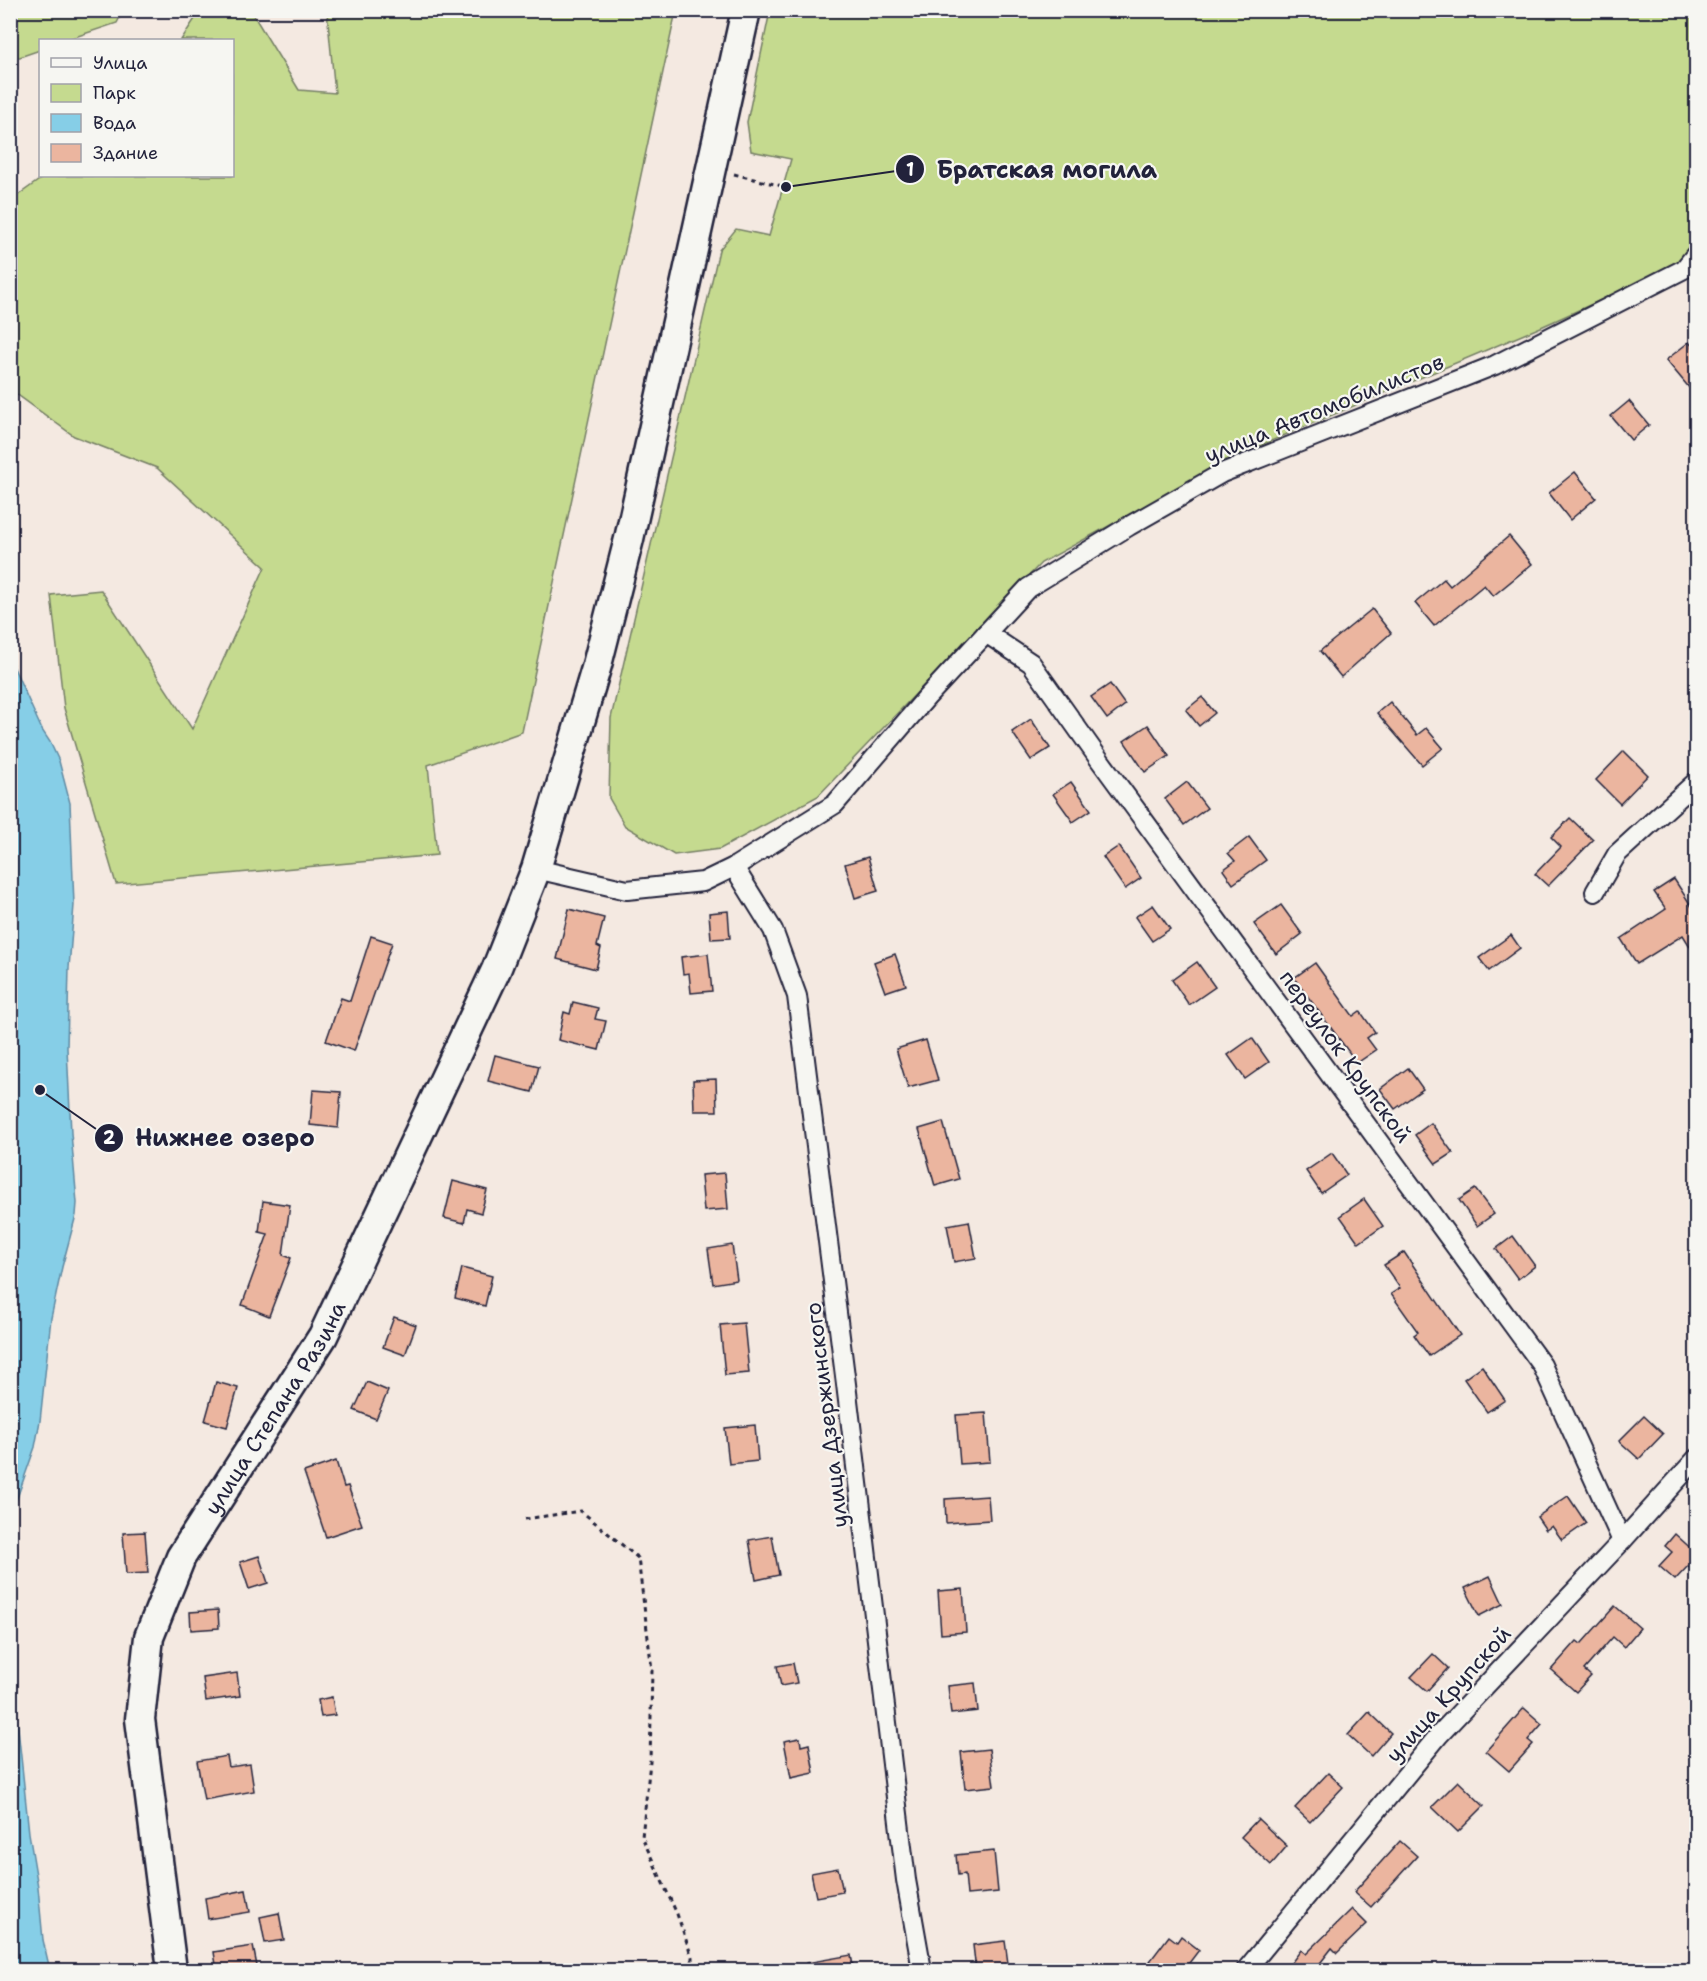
<svg xmlns="http://www.w3.org/2000/svg" width="1707" height="1981" font-family="'Shantell Sans',sans-serif">
<style>
.green{fill:#c5da8f;stroke:#747e65;stroke-width:1.5}
.water{fill:#86cee7;stroke:#5e89a2;stroke-width:1.5}
.building{fill:#ebb59f;stroke:#22223b;stroke-width:1.5}
.lines{fill:none;stroke-linecap:round;stroke-linejoin:round}
.street-casing{stroke:#22223b;stroke-width:22}
.primary-casing{stroke:#22223b;stroke-width:33}
.path{stroke:#22223b;stroke-width:3;stroke-dasharray:4.5 4.5;stroke-linecap:butt}
.street{stroke:#f6f6f2;stroke-width:18}
.primary{stroke:#f6f6f2;stroke-width:28}
.labels{text-anchor:middle;stroke-width:4.5;stroke-linejoin:round;paint-order:stroke}
.street-label{font-size:22px;fill:#22223b;stroke:#f6f6f2}
.leader{fill:none;stroke:#22223b;stroke-width:2}
.callout-dot{fill:#22223b;stroke:#f6f6f2;stroke-width:2}
.mark-label{font-size:18px;text-anchor:middle;font-weight:bold;fill:#fff}
.callout-label{font-size:24px;text-anchor:middle;font-weight:bold;fill:#22223b;stroke:#f6f6f2;stroke-width:4.5;stroke-linejoin:round;paint-order:stroke}
</style>
<rect width="100%" height="100%" fill="#f4e9e1"/>
<filter id="ink" filterUnits="userSpaceOnUse"><feTurbulence type="fractalNoise" baseFrequency=".0167" numOctaves="2"/><feDisplacementMap in="SourceGraphic" scale="12" xChannelSelector="R" yChannelSelector="G"/><feConvolveMatrix kernelMatrix="1 2 1 2 8 2 1 2 1" color-interpolation-filters="sRGB"/></filter>
<g filter="url(#ink)">
<g class="green">
<path d="M10,11l1,-1 112,1 -6,12 -51,17h-26v10l-29,10z"/>
<path d="M200,11h51l48,79 36,3 -8,-82h349l-154,721 -94,33 9,90 -321,29 -52,-176 -13,-113 50,-5 91,139 73,-162 -108,-99 -83,-32 -63,-46v-184l3,-8 31,-22h187v-136h-51z"/>
<path d="M770,11h926v233l-17,21 -138,62 -301,127 -199,109 -223,233 -98,53 -46,6 -49,-29 -16,-28 2,-80 108,-468 17,-21 33,7 22,-77 -40,-8 -4,-29z"/>
</g>
<g class="water">
<path d="M10,659l32,71 8,12 9,19 11,42 4,102 -5,63 -2,80 4,85 6,70 -1,12 -14,52 -11,51 -11,103 -5,26 -24,68z"/>
<path d="M11,1684l7,44 11,105 9,54 5,53 7,30h-39z"/>
</g>
<g class="building">
<path d="M1689,342l7,9v45l-30,-36z"/>
<path d="M1629,401l20,24 -18,15 -20,-24z"/>
<path d="M1575,472l21,26 -26,22 -21,-27z"/>
<path d="M1509,536l23,28 -39,32 -9,-11 -50,41 -19,-23 29,-24 6,7z"/>
<path d="M1372,609l19,24 -50,44 -21,-26z"/>
<path d="M1110,684l15,21 -18,14 -16,-22z"/>
<path d="M1202,697l13,16 -16,13 -13,-16z"/>
<path d="M1390,702l27,33 9,-7 17,20 -21,17 -45,-52z"/>
<path d="M1031,719l19,29 -19,12 -19,-28z"/>
<path d="M1148,725l21,31 -24,16 -21,-31z"/>
<path d="M1624,751l24,24 -28,29 -24,-24z"/>
<path d="M1071,782l20,28 -18,12 -20,-28z"/>
<path d="M1187,782l20,26 -23,17 -19,-26z"/>
<path d="M1570,818l23,22 -45,46 -13,-12 26,-27 -10,-10z"/>
<path d="M1249,837l17,23 -33,24 -10,-14 12,-9 -7,-8z"/>
<path d="M1119,846l22,32 -16,11 -22,-32z"/>
<path d="M868,857l10,34 -23,7 -10,-34z"/>
<path d="M1674,879l22,34v43l-13,-21 -46,29 -16,-25 45,-30 -12,-17z"/>
<path d="M1153,905l17,24 -18,12 -17,-24z"/>
<path d="M1281,905l21,29 -26,20 -22,-30z"/>
<path d="M569,909l35,9 -7,28 4,2 -5,21 -39,-10z"/>
<path d="M728,911l2,27 -19,1 -2,-26z"/>
<path d="M1511,935l9,13 -31,23 -10,-13z"/>
<path d="M371,936l21,7 -38,108 -28,-10 15,-43 9,3z"/>
<path d="M708,954l4,37 -21,2 -2,-20 -6,1 -2,-17z"/>
<path d="M895,954l11,31 -21,7 -11,-30z"/>
<path d="M1197,962l18,25 -26,18 -17,-25z"/>
<path d="M1315,963l38,53 7,-5 15,21 -8,6 9,12 -19,13 -63,-85z"/>
<path d="M573,1002l25,6 -3,11 11,2 -7,29 -41,-10 6,-28 6,2z"/>
<path d="M1252,1038l17,24 -24,17 -17,-24z"/>
<path d="M926,1040l12,40 -30,8 -12,-39z"/>
<path d="M495,1055l44,11 -7,26 -44,-11z"/>
<path d="M1408,1068l15,21 -28,20 -15,-20z"/>
<path d="M716,1079l1,32h-23l-1,-31z"/>
<path d="M313,1090l28,2 -3,36 -28,-3z"/>
<path d="M943,1122l16,57 -24,7 -16,-57z"/>
<path d="M1431,1123l22,30 -17,11 -21,-29z"/>
<path d="M1332,1153l15,22 -26,18 -15,-22z"/>
<path d="M725,1173l3,36 -24,2 -3,-36z"/>
<path d="M453,1181l34,9 -6,23 -14,-4 -3,14 -20,-5z"/>
<path d="M1475,1189l19,25 -17,12 -18,-26z"/>
<path d="M1364,1199l19,27 -24,17 -19,-27z"/>
<path d="M263,1201l27,4 -7,50 8,3 -22,58 -27,-11 26,-71 -9,-2z"/>
<path d="M969,1221l7,37 -22,4 -7,-37z"/>
<path d="M1513,1236l22,30 -17,13 -22,-30z"/>
<path d="M732,1245l5,35 -24,4 -5,-35z"/>
<path d="M1404,1252l56,83 -31,21 -15,-21 4,-3 -27,-38 9,-6 -16,-23z"/>
<path d="M462,1268l30,8 -7,30 -30,-8z"/>
<path d="M394,1317l22,8 -11,30 -22,-8z"/>
<path d="M744,1323l5,50 -24,2 -5,-50z"/>
<path d="M1482,1366l23,34 -18,12 -23,-33z"/>
<path d="M216,1382l22,6 -11,39 -22,-6z"/>
<path d="M367,1382l21,9 -12,28 -22,-9z"/>
<path d="M986,1413l4,49 -30,2 -4,-49z"/>
<path d="M1644,1416l19,18 -24,25 -20,-18z"/>
<path d="M755,1425l3,36 -29,3 -4,-36z"/>
<path d="M336,1461l8,26 4,-1 14,39 -36,12 -22,-65z"/>
<path d="M988,1496l2,24 -44,3 -1,-24z"/>
<path d="M1568,1496l18,27 -24,17 -10,-14 -6,4 -9,-13z"/>
<path d="M145,1532l3,41 -22,1 -3,-41z"/>
<path d="M1675,1534l21,19v21l-8,-8 -13,14 -16,-14 13,-14 -7,-6z"/>
<path d="M772,1536l7,39 -23,5 -7,-40z"/>
<path d="M259,1556l9,27 -19,6 -9,-27z"/>
<path d="M1490,1576l13,28 -24,12 -14,-28z"/>
<path d="M963,1589l3,43 -25,2 -3,-43z"/>
<path d="M1615,1606l25,22 -16,19 -11,-10 -29,33 7,6 -15,16 -25,-22 26,-29 4,3z"/>
<path d="M218,1610l1,18 -28,2 -1,-18z"/>
<path d="M1433,1654l15,14 -21,23 -16,-14z"/>
<path d="M793,1663l4,20 -16,3 -4,-20z"/>
<path d="M237,1673l3,23 -34,5 -3,-23z"/>
<path d="M975,1683l3,28 -27,3 -3,-28z"/>
<path d="M332,1697l3,18 -14,2 -3,-17z"/>
<path d="M1524,1708l18,16 -14,16 5,4 -24,27 -23,-20z"/>
<path d="M1369,1712l22,21 -20,23 -23,-21z"/>
<path d="M800,1738l1,8 8,-2 5,29 -23,5 -7,-37z"/>
<path d="M989,1749l5,37 -29,3 -4,-37z"/>
<path d="M227,1756l2,11 21,-3 4,27 -50,9 -7,-39z"/>
<path d="M1328,1773l15,14 -33,35 -15,-14z"/>
<path d="M1458,1781l26,25 -26,26 -26,-25z"/>
<path d="M1258,1819l29,27 -16,19 -30,-28z"/>
<path d="M1400,1841l17,15 -46,51 -17,-15z"/>
<path d="M994,1851l4,41 -31,3 -2,-21 -7,1 -2,-20z"/>
<path d="M838,1868l5,24 -27,5 -5,-24z"/>
<path d="M246,1890l4,22 -42,7 -3,-21z"/>
<path d="M1352,1909l15,15 -30,29 -5,-5 -18,23h-29l16,-21 5,4z"/>
<path d="M279,1913l5,27 -19,3 -5,-26z"/>
<path d="M1169,1936l8,6 4,-6 18,14 -16,21h-20l-13,-10z"/>
<path d="M1005,1941l4,30h-33l-3,-26z"/>
<path d="M253,1946l5,25h-41l-3,-19z"/>
<path d="M851,1955l3,16h-47l-1,-8z"/>
</g>
<g class="lines">
<g class="street-casing">
<g id="street">
<path d="M986,633l45,30 68,96 443,606 80,176"/>
<path d="M734,867l39,63 24,66 49,388 60,496 16,90"/>
<path d="M536,869l91,21 76,-8 31,-15 101,-63 92,-107 101,-109 101,-62 93,-53 273,-108 189,-96 12,-15"/>
<path d="M1595,892l22,-38 79,-72"/>
<path d="M1246,1970l193,-235 183,-194 74,-82"/>
</g>
</g>
<g class="primary-casing">
<g id="primary">
<path id="s1" d="M172,1970l-32,-251 9,-82 32,-80 142,-221 173,-366 40,-101 61,-204 32,-126 117,-529"/>
</g>
</g>
<g class="path">
<path d="M734,174l52,13"/>
<path d="M525,1519l56,-8 57,47 14,112 -2,92 -8,75 35,77 15,43v13"/>
</g>
<use href="#street" class="street"/>
<use href="#primary" class="primary"/>
</g>
</g>
<g class="labels">
<g class="street-label">
<text transform="translate(1324 408) rotate(-22)" y="8">улица Автомобилистов</text>
<text transform="translate(1346 1056) rotate(54)" y="8">переулок Крупской</text>
<text dy="8" stroke="none"><textPath href="#s1" startOffset="598">улица Степана Разина</textPath></text>
<text transform="translate(826 1415) rotate(-97)" y="8">улица Дзержинского</text>
<text transform="translate(1448 1694) rotate(-48)" y="8">улица Крупской</text>
</g>
</g>
<path class="leader" d="M786 187L910 169M40 1090L109 1138"/>
<g class="callout-dot">
<circle cx="786" cy="187" r="6"/>
<circle cx="40" cy="1090" r="6"/>
<circle cx="910" cy="169" r="15"/>
<circle cx="109" cy="1138" r="15"/>
</g>
<g class="mark-label">
<text x="910" y="176">1</text>
<text x="109" y="1144">2</text>
</g>
<g class="callout-label">
<text x="1047" y="178">Братская могила</text>
<text x="225" y="1146">Нижнее озеро</text>
</g>
<rect width="1707" height="1981" fill="none" stroke="#f6f6f2" stroke-width="36"/>
<rect x="18" y="18" width="1671" height="1945" fill="none" stroke="#22223b" stroke-width="2" filter="url(#ink)"/>
<rect x="39" y="39" width="195" height="138" fill="#f6f6f2" stroke="#a1a1a9" stroke-width="1.5"/>
<rect x="51" y="58" width="30" height="9" fill="#f6f6f2" stroke="#a1a1a9" stroke-width="1.5"/>
<text x="93" y="69" font-size="18" fill="#22223b">Улица</text>
<rect x="51" y="84" width="30" height="18" fill="#c5da8f" stroke="#a1a1a9" stroke-width="1.5"/>
<text x="93" y="99" font-size="18" fill="#22223b">Парк</text>
<rect x="51" y="114" width="30" height="18" fill="#86cee7" stroke="#a1a1a9" stroke-width="1.5"/>
<text x="93" y="129" font-size="18" fill="#22223b">Вода</text>
<rect x="51" y="144" width="30" height="18" fill="#ebb59f" stroke="#a1a1a9" stroke-width="1.5"/>
<text x="93" y="159" font-size="18" fill="#22223b">Здание</text>
</svg>
